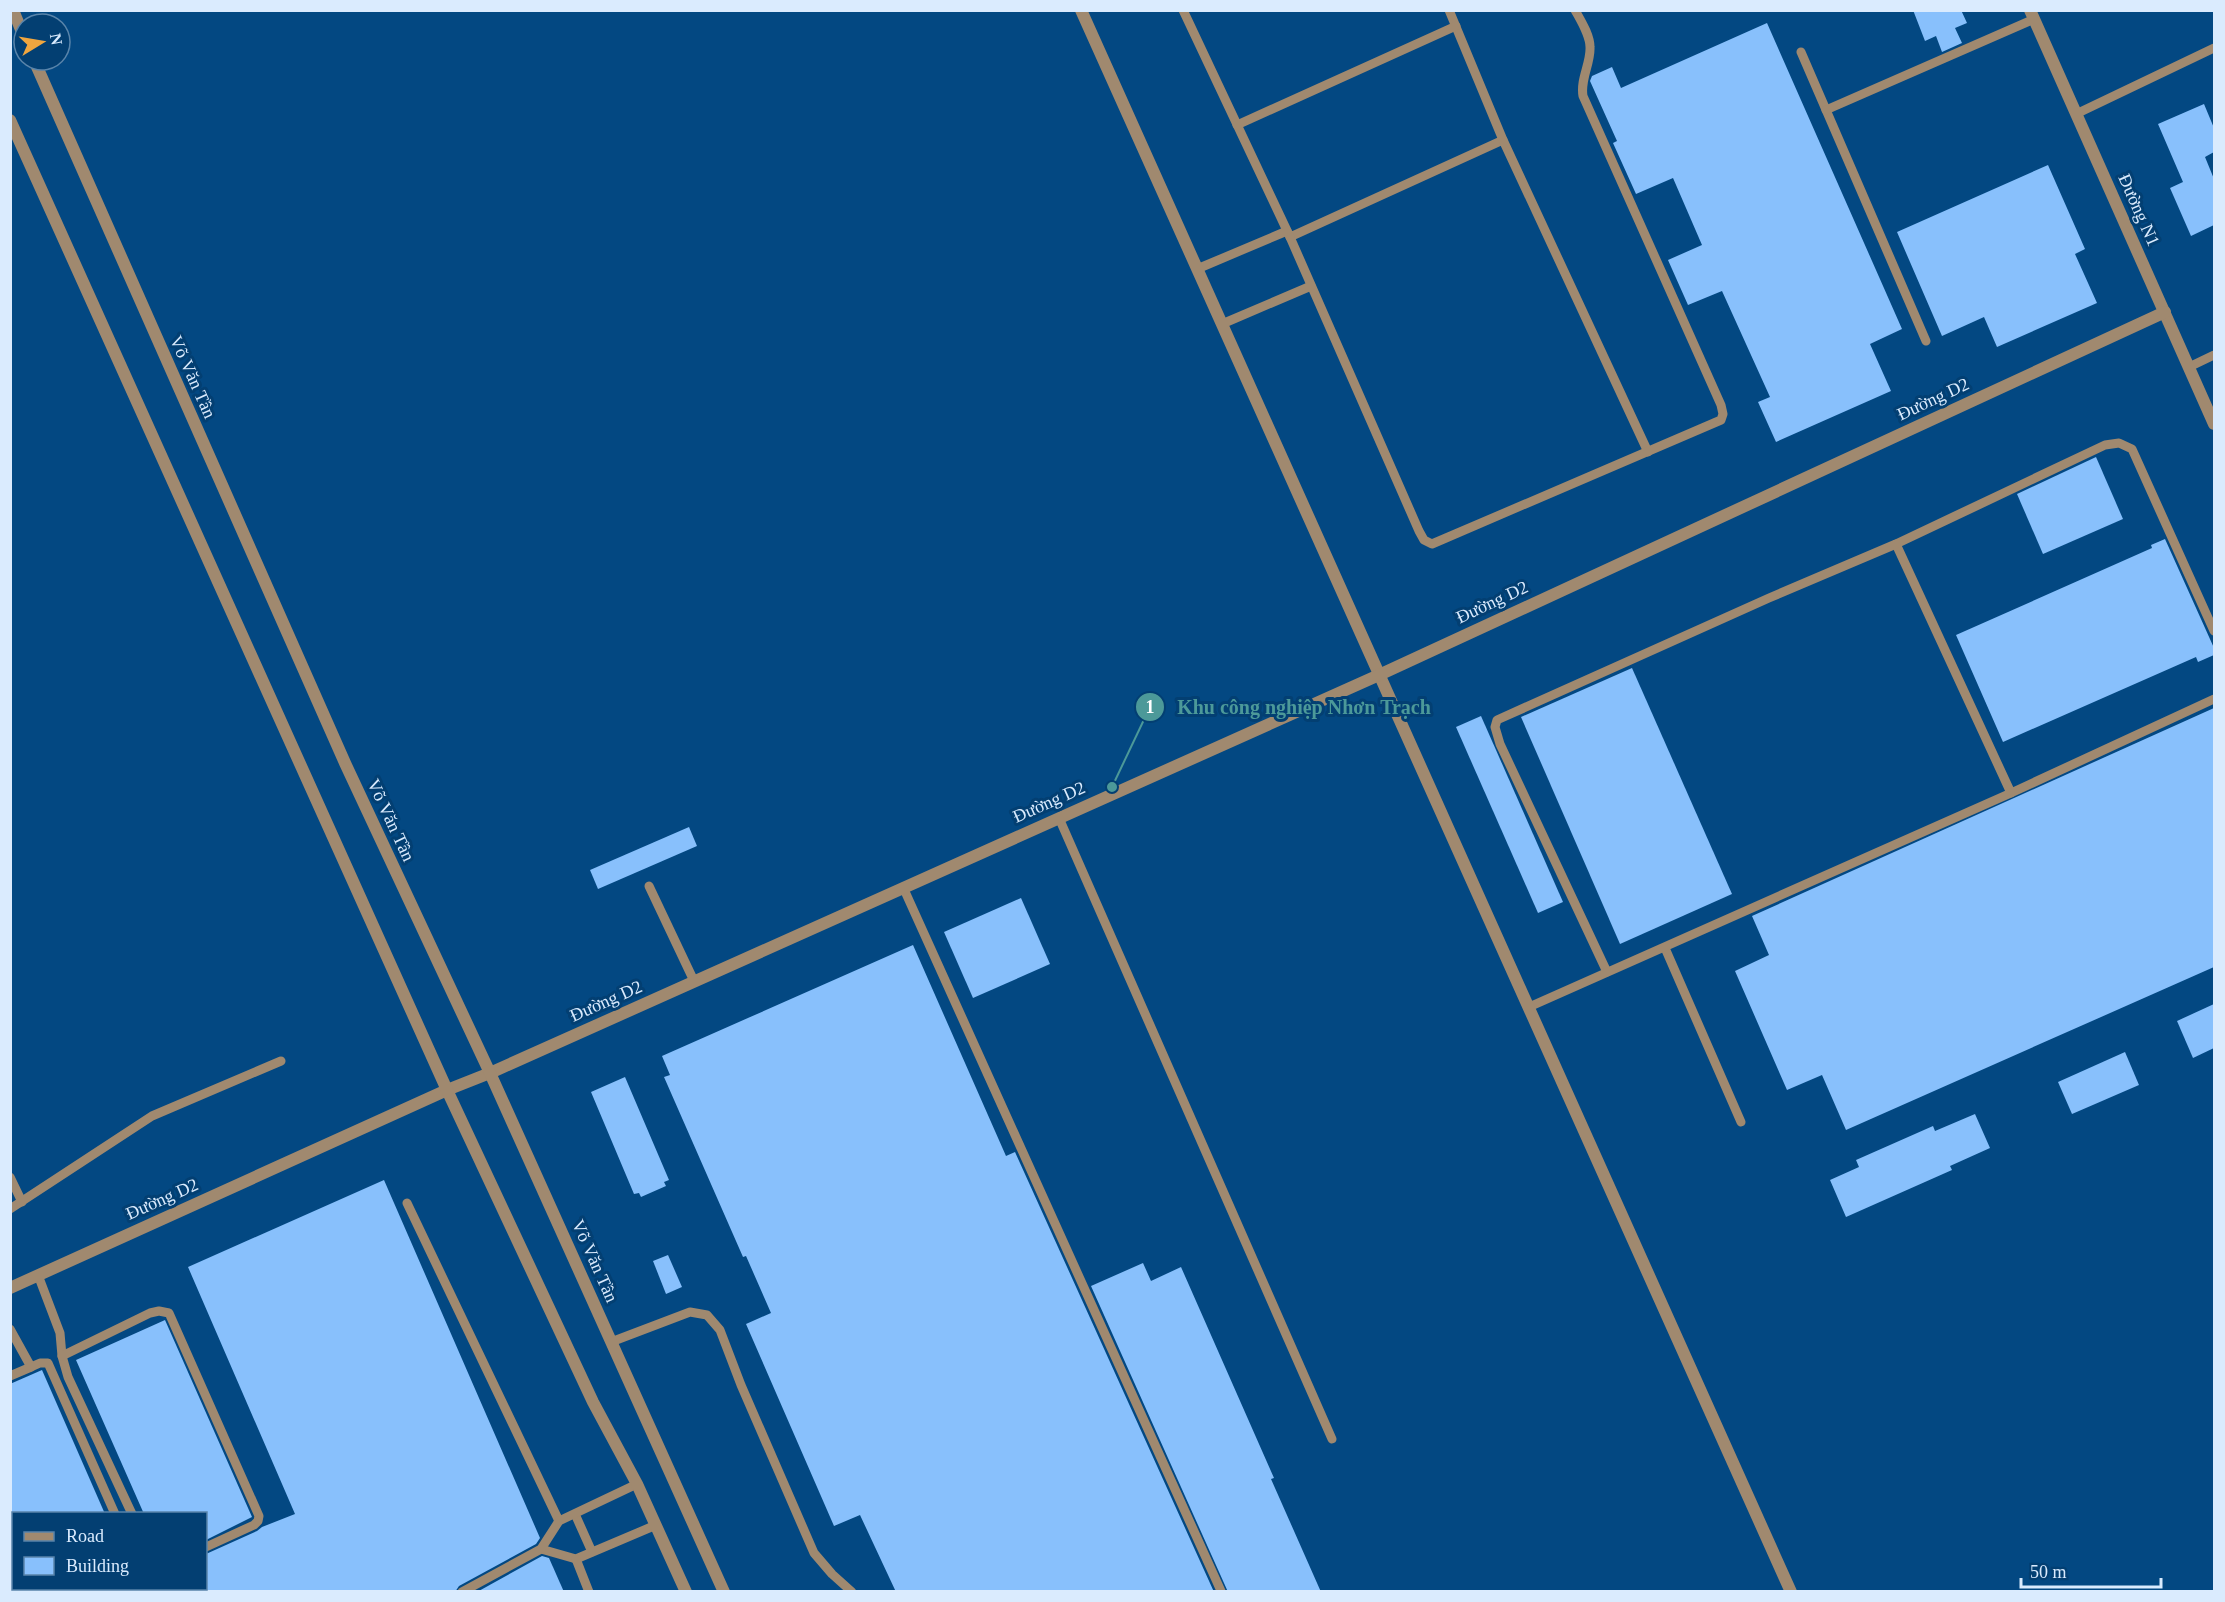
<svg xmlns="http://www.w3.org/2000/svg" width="2225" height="1602" font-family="'Times New Roman',serif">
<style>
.built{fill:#034882;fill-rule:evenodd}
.building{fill:#88c0fc}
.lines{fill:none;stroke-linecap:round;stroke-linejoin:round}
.service{stroke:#a0896f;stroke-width:9}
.minor{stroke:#a0896f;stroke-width:12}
.tertiary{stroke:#a0896f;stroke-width:12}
.labels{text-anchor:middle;stroke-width:6;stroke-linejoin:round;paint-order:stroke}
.street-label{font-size:18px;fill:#daebfe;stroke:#033f72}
.leader{fill:none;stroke:#4c9999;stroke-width:2}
.callout-dot{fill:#4c9999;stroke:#033f72;stroke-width:2}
.mark-label{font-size:18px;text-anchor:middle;font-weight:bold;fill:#fff}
.callout-label{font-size:20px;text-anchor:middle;font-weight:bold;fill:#4c9999;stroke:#033f72;stroke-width:6;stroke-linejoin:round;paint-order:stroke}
</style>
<rect width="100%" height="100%" fill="#033f72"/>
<path class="built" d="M11,11h2203v1580h-2203zM24,24h36v36h-36zM14,1514h192v74h-192z"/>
<g class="building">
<path d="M1913,10h48l6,13 -12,5 7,15 -20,9 -6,-16 -11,5z"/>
<path d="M1767,23l135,306 -32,15 21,47 -115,51 -18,-40 12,-5 -48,-106 -34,14 -20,-45 34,-15 -29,-67 -37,16 -23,-51 4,-2 -27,-60 2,-5 20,-9 9,21z"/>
<path d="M2204,104l10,24v24l-9,5 9,22v46l-23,11 -21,-48 13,-6 -25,-58z"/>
<path d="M2048,165l37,84 -10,5 22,49 -100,44 -13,-30 -42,19 -45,-104z"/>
<path d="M2096,457l27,62 -80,35 -26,-60z"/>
<path d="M2165,539l49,109v7l-16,7 -2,-5 -193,85 -47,-107 196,-87 -1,-3z"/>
<path d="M1632,668l100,226 -112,50 -99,-227z"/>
<path d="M2214,708v259l-368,163 -24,-55 -35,15 -52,-119 34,-16 -17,-39z"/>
<path d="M1481,716l82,186 -25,11 -82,-186z"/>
<path d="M689,827l8,19 -99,43 -8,-19z"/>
<path d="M1021,898l29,66 -77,34 -29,-66z"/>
<path d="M913,945l93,211 9,-4 199,440h-318l-36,-77 -26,11 -88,-202 25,-11 -25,-57 -3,1 -79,-180 6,-2 -8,-19z"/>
<path d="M2214,1004v44l-21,10 -16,-37z"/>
<path d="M2125,1052l14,33 -67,29 -14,-32z"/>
<path d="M625,1077l44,103 -5,2 2,4 -25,11 -2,-4 -5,1 -43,-102z"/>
<path d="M1975,1114l15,34 -40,18 2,4 -106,47 -16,-37 29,-13 -3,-7 77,-34 2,5z"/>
<path d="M384,1180l156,358 -4,6 -77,42 -4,6h-249v-38l51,-23 5,-4 33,-13 -107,-247z"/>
<path d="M668,1255l14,32 -16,7 -13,-33z"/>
<path d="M1143,1263l8,18 30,-14 93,211 -3,1 50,113h-93l-137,-306z"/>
<path d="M165,1320l87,197 -46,23v-26h-62l-68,-154z"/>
<path d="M42,1370l63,144h-95v-130z"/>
<path d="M542,1556l7,2 15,34h-87z"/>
</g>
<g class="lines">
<g class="service">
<path d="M1183,10l107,227 213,-97"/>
<path d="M1449,10l54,130 145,312"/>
<path d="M1801,52l125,289"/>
<path d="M1826,110l208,-91"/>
<path d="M2076,114l138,-66"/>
<path d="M1237,125l219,-99"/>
<path d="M1290,237l129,294 5,9 8,4 289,-124 2,-6 -2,-9 -138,-309c-3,-17 8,-33 7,-49 0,-12 -9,-26 -15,-37"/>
<path d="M1197,269l90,-38"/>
<path d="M1222,324l89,-38"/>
<path d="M2189,367l25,-12"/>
<path d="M1896,544l115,249"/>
<path d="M1059,818l273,621"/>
<path d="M649,886l45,95"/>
<path d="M903,887l318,704"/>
<path d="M1665,948l76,174"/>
<path d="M1607,972l-107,-228 -5,-17 2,-7 272,-122 127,-54 209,-99 14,-2 13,6 82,182"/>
<path d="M1529,1007l482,-214 203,-94"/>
<path d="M10,1177l12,25"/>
<path d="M407,1203l152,318"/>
<path d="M10,1209l142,-93 129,-55"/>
<path d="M38,1275l22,58 2,23 6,21 64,137"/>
<path d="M10,1329l21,38 9,-4h8l67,151"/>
<path d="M611,1342l79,-30 17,3 13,15 21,55 73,168 18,21 20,18"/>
<path d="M62,1356l88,-43 9,-2 10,2 90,203 -1,5 -4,4 -48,22"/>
<path d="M10,1376l21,-9"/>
<path d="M575,1514l17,38"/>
<path d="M541,1549l35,10 80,-34"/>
<path d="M576,1559l13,33"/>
<path d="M10,1589l1,3"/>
<path d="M462,1592l79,-43 18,-28 78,-37"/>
</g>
<g class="minor">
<path d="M1081,10l710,1582"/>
<path d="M2030,10l184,414"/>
<path d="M10,1288l437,-198 43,-17 889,-398 786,-363"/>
</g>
<g class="tertiary">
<path d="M13,10l11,27"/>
<path d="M34,60l311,703 145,310 234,519"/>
<path d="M10,120l437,970 146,312 44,82 49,108"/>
</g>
</g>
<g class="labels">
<g class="street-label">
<text transform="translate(2139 210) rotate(66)" y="6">Đường N1</text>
<text transform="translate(193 377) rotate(66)" y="6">Võ Văn Tần</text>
<text transform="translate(1933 399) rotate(-25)" y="6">Đường D2</text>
<text transform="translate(1492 602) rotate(-25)" y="6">Đường D2</text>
<text transform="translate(1049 802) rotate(-24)" y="6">Đường D2</text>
<text transform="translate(391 820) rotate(65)" y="6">Võ Văn Tần</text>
<text transform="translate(606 1001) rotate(-24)" y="6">Đường D2</text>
<text transform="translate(162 1199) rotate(-24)" y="6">Đường D2</text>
<text transform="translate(595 1261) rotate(66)" y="6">Võ Văn Tần</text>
</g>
</g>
<path class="leader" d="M1112 787L1150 707"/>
<g class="callout-dot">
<circle cx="1112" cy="787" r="6"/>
<circle cx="1150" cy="707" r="15"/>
</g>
<g class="mark-label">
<text x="1150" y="713">1</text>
</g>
<g class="callout-label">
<text x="1304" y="714">Khu công nghiệp Nhơn Trạch</text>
</g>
<rect width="2225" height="1602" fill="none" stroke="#daebfe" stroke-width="24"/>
<rect x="12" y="1512" width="195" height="78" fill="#033f72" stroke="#5984aa" stroke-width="1.5"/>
<rect x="24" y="1532" width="30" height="9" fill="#a0896f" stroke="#5984aa" stroke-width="1.5"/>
<text x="66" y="1542" font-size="18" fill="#daebfe">Road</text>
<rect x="24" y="1557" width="30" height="18" fill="#88c0fc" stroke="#5984aa" stroke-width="1.5"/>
<text x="66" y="1572" font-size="18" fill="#daebfe">Building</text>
<g transform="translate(42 42) rotate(79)"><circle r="28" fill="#033f72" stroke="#5984aa" stroke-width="1.5"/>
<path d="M0-4.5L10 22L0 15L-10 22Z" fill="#f0a63f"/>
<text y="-9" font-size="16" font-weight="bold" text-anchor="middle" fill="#daebfe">N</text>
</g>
<path d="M2021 1578v9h140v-9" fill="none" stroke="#daebfe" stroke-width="3"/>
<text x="2030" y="1578" font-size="18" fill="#daebfe" stroke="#033f72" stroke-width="4.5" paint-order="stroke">50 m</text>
</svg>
